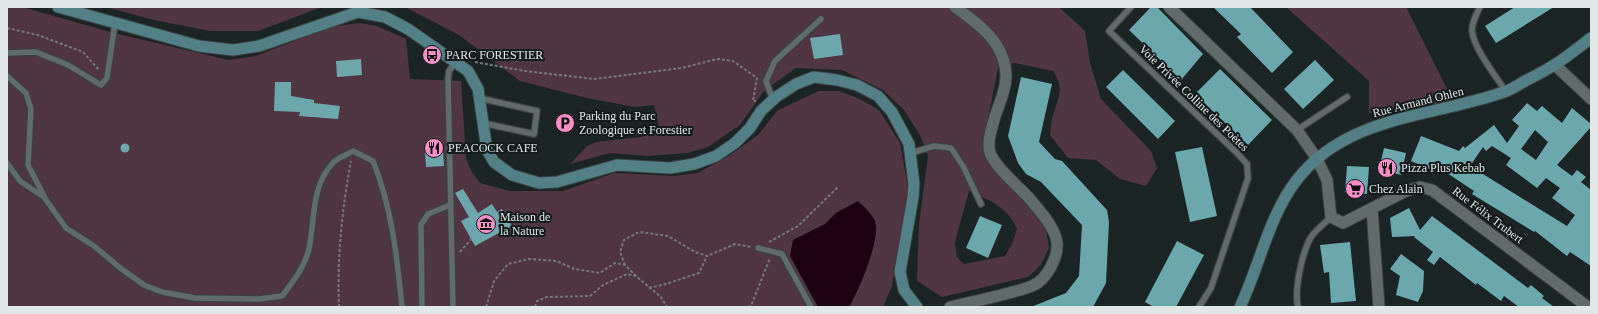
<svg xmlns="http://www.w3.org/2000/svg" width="1598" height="314" font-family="'Times New Roman',serif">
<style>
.green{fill:#503642;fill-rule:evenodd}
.water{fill:#1d0110}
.building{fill:#6ca7ac;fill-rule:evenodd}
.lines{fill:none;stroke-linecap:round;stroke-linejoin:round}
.service-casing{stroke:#3b4243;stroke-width:8}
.minor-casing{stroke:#3b4243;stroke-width:13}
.tertiary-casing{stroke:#3b4243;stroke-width:13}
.secondary-casing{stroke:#3b4243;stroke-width:13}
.path{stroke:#727979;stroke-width:2;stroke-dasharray:3 2;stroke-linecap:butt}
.service{stroke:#616b6c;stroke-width:5.5}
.minor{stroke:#616b6c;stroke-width:11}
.tertiary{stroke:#616b6c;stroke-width:11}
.secondary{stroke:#528084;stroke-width:11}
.labels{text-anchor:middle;stroke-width:4;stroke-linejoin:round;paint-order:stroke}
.poi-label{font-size:12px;fill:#e1e7e7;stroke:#131b1c;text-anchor:start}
.street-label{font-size:12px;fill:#e1e7e7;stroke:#131b1c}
</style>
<rect width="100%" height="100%" fill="#1c2525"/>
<g class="green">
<path d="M7,7h15l92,26 114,27 28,-4 74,-29 29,-4 18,3 29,13 4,40 51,2 5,77 5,13 9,12 30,8h53l51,-18 60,3 24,-3 32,-18 28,-20 20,-25 41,-19h20l21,8 19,11 21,33 8,45 -16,98 -9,21h-876z"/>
<path d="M106,7h216l-64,24h-48l-56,-11z"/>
<path d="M405,7h654l26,24 5,32 11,36 50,52 6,17 -11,18 -26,-7 -24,-19 -28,-2 -18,-23c1,-5 1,-11 2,-16 5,-20 14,-29 1,-48l-38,-8 -17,5 -15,76 21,31 31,36 11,19 3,18 -9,18 -12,11 -86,20 -25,-16 2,-57 9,-68 -8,-21 -16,-25 -21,-20 -41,-20 -46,-2 -32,23 -24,34 -32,22 -21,6 -40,3 -37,-3 -40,11 17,-18 9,-4 46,-5 17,-10 -5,-22 -20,2 -47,-9 -67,-17 -61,-46zM969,191c20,9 39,16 48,38l-5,15 -7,12 -41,8 -7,-7 -2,-15z"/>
<path d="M1286,7h120l49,98 -86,8v-32z"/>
</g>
<path class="water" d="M858,201c6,6 17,15 18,24 2,20 -17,65 -27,82h-31l-28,-51 3,-16 32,-16 11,-11z"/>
<g class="building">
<path d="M1151,7h6l46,47 -22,26 -52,-50z"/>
<path d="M1213,7h37l43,45 -21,21 -35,-36 4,-3z"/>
<path d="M1515,7h39l-58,36 -11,-17z"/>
<path d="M840,34l3,21 -29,4 -4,-21z"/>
<path d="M361,59l1,16 -25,2 -1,-16z"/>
<path d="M1315,60l19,20 -31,29 -19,-20z"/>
<path d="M1220,69l52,51 -24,25 -53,-51z"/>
<path d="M1123,70l52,51 -17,18 -52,-52z"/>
<path d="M1021,77l31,7 -13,58 16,17 7,2 45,49 2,12 -3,61 -13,24h-62l35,-14 13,-17 3,-51 -41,-43 -15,-8 -8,-11 -10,-27z"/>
<path d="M275,82h16v14l23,4v3l26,3 -2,13 -39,-3 1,-4 -26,-1z"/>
<path d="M1527,103l10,8 5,-5 20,17 10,-15 19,16v3l-34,38 15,11 5,-6 9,7 -5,5 10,8v76l-21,-14 -3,4 -32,-25 -1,1 -62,-38 2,-3 -36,-24 -1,5 -26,-11 10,-25 38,15 4,-5 2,2 29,-23 13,18 12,-17 -7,-6zM1535,130l13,12 -12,18 -15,-11zM1492,146l19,12 -5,7 31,23 9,-10 14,10 -8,10 23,17 -8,11 -97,-60 13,-19 3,4z"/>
<circle cx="125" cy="148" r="4.5"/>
<path d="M1202,147l15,69 -27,6 -15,-70z"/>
<path d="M1384,148l22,5 -5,22 -22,-6z"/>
<path d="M443,151l1,15 -18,1 -1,-15z"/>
<path d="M1347,166l22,1 -2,27 -22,-2z"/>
<path d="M463,189l15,24 14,-9 5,8 5,-3 10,17 -37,20 -14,-25 8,-4 -14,-24z"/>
<path d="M1409,208l11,22 12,-14 96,72 3,-3 13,11 -2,2 12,9h-35l-15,-11 -3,5 -24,-18 -1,2 -36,-28 -6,8 -7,-5 6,-8 -19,-15 1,-1 -23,1 -2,-19z"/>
<path d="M980,216l22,9 -14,33 -22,-10z"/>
<path d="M1177,241l27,14 -28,52h-22l-9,-5z"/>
<path d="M1350,242l6,59 -25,2 -2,-31 -5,1 -4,-28z"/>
<path d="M1401,254l23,17 -1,20 -5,11 -22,-7 4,-19 -10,-7z"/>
</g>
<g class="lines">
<g class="service-casing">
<g id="service">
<path d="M1131,7l-22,24 127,121 11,12 1,14 -37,110 -12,19"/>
<path d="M1480,7c-4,8 -8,15 -8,24 2,18 24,45 34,61"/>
<path d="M7,53l29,-1 32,13 33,20 6,-7 8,-55"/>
<path d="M7,76l19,17 5,16 -3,56 16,31"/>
<path d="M479,98l58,13 -3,23 -51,-11"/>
<path d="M773,100l-7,-19 9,-20 46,-42"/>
<path d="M1297,130l50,-33"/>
<path d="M911,153l23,-7 17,2 12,18 18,38"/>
<path d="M7,163l13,18 24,16 22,31 28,18 25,21 25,18 18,7 33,6 64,1 23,-3c11,-14 23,-30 27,-47 6,-29 2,-62 23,-85 4,-6 15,-9 21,-13l20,10c19,47 24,96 29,146"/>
<path d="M758,248l24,6 29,53"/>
<path d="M422,307l-1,-82 7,-11 22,-9"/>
<path d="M453,307l-5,-227 1,-9 7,-9"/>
<path d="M1298,307c-4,-18 4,-54 13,-70 5,-7 14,-14 20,-20"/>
</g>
</g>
<g class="minor-casing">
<g id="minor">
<path d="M1169,7l128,123 20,29 10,21 4,37 12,6 63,-32 14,-4 12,3 156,117"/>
<path d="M1555,65l36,34"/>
<path d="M1372,209l7,98"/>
</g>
</g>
<g class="tertiary-casing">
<path id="tertiary" d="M950,307c25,-6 58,-12 82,-21 15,-6 29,-32 24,-48 -4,-14 -17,-28 -27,-40 -11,-12 -33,-30 -39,-45 -3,-11 1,-22 4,-33 4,-14 12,-29 12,-43 0,-34 -27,-53 -51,-70"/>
</g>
<g class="secondary-casing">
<g id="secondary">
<path d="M58,7l141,39 34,4 26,-4 99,-34 27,5 23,12 60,42 10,18 9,61 7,12 18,13 27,8 18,-1 60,-17 53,3 24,-4 22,-8 19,-13 15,-15 11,-17 15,-14 20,-13 18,-7 23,3 20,5 21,11 14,16 17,32 5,40 -1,13 -13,75 4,18 13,17"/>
<path d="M1240,307c20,-42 28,-89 56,-126 50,-66 137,-64 208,-89 7,-2 14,-7 21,-11 10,-5 20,-10 29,-16 13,-8 25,-18 37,-27"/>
</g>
</g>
<g class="path">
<path d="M7,28l31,7 45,17 16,18"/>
<path d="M475,62l50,9 69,8 88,-11 35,-9 16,2 24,17 -4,23h3"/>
<path d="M769,242l29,-16 40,-39"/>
<path d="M460,252l11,-13"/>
<path d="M625,265l-5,-13 4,-12 15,-8 29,4 27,16 12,4 28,-12 16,3"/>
<path d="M649,288l17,-4 33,-11 8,-17"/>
<path d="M339,307c-2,-49 3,-98 12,-146"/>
<path d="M486,307l8,-26 14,-17 21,-5 28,2 17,8 26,4 15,-10 10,2 11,11"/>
<path d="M535,307l2,-6 10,-4 43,-1 13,-11 24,-11 9,2 25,21 6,10"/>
<path d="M748,307l3,-1 19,-48"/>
</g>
<use href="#service" class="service"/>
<use href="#minor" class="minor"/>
<use href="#tertiary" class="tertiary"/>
<use href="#secondary" class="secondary"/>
</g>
<defs>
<g id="bus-disc" transform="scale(1)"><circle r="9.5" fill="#fa8fc7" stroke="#131b1c"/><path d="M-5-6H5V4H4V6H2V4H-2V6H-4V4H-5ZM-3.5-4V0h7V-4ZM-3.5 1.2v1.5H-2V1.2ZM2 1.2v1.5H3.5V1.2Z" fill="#111"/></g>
<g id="parking-disc" transform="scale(1)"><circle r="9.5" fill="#fa8fc7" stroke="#131b1c"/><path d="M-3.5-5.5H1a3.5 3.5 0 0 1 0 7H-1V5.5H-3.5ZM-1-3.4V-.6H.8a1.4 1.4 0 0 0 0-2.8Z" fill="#111"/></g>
<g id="restaurant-disc" transform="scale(1)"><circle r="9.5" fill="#fa8fc7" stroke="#131b1c"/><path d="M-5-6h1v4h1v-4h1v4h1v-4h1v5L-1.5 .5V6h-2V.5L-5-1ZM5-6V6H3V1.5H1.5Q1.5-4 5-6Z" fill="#111"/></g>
<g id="supermarket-disc" transform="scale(1)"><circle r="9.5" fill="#fa8fc7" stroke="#131b1c"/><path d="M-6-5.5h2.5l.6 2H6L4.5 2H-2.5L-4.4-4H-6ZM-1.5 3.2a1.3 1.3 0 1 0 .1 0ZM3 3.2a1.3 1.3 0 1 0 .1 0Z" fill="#111"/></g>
<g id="museum-disc" transform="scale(1)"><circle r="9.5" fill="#fa8fc7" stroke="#131b1c"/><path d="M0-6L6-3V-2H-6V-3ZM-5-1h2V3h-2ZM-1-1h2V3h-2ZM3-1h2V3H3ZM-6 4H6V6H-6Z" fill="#111"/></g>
</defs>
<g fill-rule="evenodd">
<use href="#bus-disc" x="432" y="55"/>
<use href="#parking-disc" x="565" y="123"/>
<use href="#restaurant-disc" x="434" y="148"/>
<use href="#restaurant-disc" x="1387" y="168"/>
<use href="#supermarket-disc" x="1355" y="189"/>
<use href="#museum-disc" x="486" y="224"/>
</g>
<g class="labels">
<g class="poi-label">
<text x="446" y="59">PARC FORESTIER</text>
<text x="579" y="120">Parking du Parc<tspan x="579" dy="14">Zoologique et Forestier</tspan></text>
<text x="448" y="152">PEACOCK CAFE</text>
<text x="1401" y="172">Pizza Plus Kebab</text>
<text x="1369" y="193">Chez Alain</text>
<text x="500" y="221">Maison de<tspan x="500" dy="14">la Nature</tspan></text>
</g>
<g class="street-label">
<text transform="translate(1194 98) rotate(44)" y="4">Voie Privée Colline des Poètes</text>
<text transform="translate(1418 102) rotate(-14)" y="4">Rue Armand Ohlen</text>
<text transform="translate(1488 215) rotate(37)" y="4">Rue Félix Trubert</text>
</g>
</g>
<rect width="1598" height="314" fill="none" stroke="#e1e7e7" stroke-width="16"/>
</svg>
